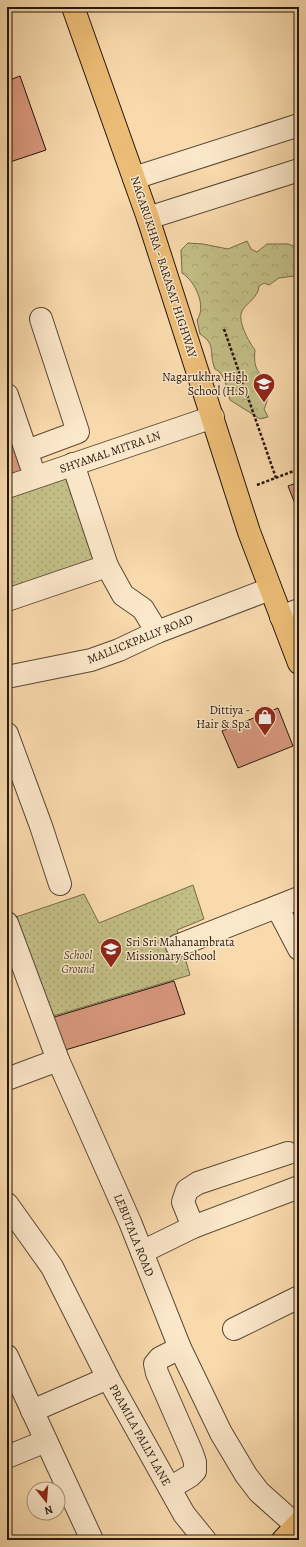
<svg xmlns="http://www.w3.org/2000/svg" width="306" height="1547" font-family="Alegreya,serif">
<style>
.forest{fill:url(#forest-crowns);stroke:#746a4a}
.park{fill:url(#park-dots);stroke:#746a4a}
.building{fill:#d9987e;stroke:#24170d}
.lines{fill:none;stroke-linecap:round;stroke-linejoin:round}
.minor-casing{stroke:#594835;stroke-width:24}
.major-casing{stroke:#24170d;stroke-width:24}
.highway-casing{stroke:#24170d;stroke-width:24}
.path{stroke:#24170d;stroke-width:2.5;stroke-dasharray:3 2;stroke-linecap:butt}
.minor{stroke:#fbe7ca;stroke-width:22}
.major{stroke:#ecbd76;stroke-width:22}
.highway{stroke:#ecbd76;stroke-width:22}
.labels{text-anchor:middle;stroke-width:3;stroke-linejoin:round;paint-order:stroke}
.street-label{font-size:12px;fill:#24170d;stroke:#fbe7ca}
.poi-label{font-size:12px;fill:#24170d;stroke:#fbe7ca;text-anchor:end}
.park-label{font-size:12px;font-style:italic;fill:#544931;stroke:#fbe7ca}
</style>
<defs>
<pattern id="forest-crowns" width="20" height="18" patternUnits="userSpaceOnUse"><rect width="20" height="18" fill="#c3be86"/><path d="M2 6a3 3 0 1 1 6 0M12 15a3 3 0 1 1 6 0" fill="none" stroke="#a7a372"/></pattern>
<pattern id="park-dots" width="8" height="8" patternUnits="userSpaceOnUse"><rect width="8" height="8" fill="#c3be86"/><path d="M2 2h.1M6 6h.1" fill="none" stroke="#a7a372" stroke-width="1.8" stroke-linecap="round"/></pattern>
</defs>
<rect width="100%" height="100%" fill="#f9daad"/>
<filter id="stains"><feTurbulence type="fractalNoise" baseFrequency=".005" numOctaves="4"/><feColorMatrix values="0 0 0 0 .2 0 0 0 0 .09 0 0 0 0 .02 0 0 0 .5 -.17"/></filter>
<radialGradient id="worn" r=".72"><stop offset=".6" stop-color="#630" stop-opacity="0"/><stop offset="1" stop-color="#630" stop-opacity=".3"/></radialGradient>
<path class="forest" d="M247,241l4,8 6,3 10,-8h21l11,4v21l-5,7 -15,2 -10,7 -5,-2 -5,3c-1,12 -12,16 -17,25 -5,10 7,31 13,39 -2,21 4,22 17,37 -5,7 -4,15 -8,22l4,8 -8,2 -30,-19c-3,-10 -5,-27 -15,-31 -7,-17 2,-24 -15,-35l-3,-14c10,-14 -2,-39 -15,-47l-1,-23 7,-7 15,1 25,5z"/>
<g class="park">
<path d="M70,474l30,89 -93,31v-99z"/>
<path d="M193,885l11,34 -27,11 13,45 -140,42 -34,-100 68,-23 15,29z"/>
</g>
<g class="building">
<path d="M20,76l26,74 -39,13v-82z"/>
<path d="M7,406l23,68 -23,8z"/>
<path d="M299,482v32l-11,-28z"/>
<path d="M278,708l15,38 -55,22 -16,-37z"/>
<path d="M174,981l11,33 -123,37 -11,-33z"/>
</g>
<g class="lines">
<g class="minor-casing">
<g id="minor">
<path d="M134,178l165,-53"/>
<path d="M148,218l151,-48"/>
<path d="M7,395l24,70"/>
<path d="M27,451l51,-19 -37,-113"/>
<path d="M73,464l34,102 16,29 20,14 14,23"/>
<path d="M7,487l206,-70"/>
<path d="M7,600l100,-34"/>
<path d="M281,617l18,-7"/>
<path d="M7,677l84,-17 28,-10 38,-18 113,-43"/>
<path d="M7,734l34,92 19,58"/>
<path d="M277,907l22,42"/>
<path d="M7,923l51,137 72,162 50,126 41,85 25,42 13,17 38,34"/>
<path d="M177,946l122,-48"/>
<path d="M7,1079l51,-19"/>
<path d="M7,1204l45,63 56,111 76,136 21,26"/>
<path d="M193,1227l-10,-25 4,-12 11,-7 90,-30"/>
<path d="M142,1252l51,-25 106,-40"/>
<path d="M234,1329l65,-32"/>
<path d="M7,1356l85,184"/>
<path d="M32,1411l76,-33"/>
<path d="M7,1457l39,-16"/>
<path d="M170,1488l20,-12 5,-5v-9l-3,-9 -35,-80 -2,-9 5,-6 20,-10"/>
</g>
</g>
<g class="major-casing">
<path id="major" d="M73,7l75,211 101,314 50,131"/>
</g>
<g class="highway-casing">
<path id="highway" d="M283,1540l16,-17"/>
</g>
<g class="path">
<path d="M224,329l52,149"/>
<path d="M257,485l42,-16"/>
</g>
<use href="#minor" class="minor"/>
<use href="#major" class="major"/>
<use href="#highway" class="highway"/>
</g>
<defs>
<g id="school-pin" transform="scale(1.15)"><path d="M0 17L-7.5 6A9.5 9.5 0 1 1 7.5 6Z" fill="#8f2418" stroke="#fbe7ca"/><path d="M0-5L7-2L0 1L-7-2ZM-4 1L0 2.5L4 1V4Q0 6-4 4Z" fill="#fff"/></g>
<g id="shop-pin" transform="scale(1.15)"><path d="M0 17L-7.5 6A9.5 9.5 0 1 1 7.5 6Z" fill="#8f2418" stroke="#fbe7ca"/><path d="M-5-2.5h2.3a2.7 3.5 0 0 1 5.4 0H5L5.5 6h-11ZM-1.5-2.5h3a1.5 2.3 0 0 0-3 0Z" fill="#fff"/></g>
</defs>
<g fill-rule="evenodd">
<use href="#school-pin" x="264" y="384"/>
<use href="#shop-pin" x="265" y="717"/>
<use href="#school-pin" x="111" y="949"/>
</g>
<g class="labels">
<g class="street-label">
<text transform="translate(164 267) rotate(72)" y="4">NAGARUKHRA - BARASAT HIGHWAY</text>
<text transform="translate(110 452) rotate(-19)" y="4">SHYAMAL MITRA LN</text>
<text transform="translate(140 639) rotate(-22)" y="4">MALLICKPALLY ROAD</text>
<text transform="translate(134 1235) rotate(68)" y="4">LEBUTALA ROAD</text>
<text transform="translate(140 1435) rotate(61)" y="4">PRAMILA PALLY LANE</text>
</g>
<g class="poi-label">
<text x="248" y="381">Nagarukhra High<tspan x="248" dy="14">School (H.S)</tspan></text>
<text x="250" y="714">Dittiya -<tspan x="250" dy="14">Hair &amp; Spa</tspan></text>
<text x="126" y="946" text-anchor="start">Sri Sri Mahanambrata<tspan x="126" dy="14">Missionary School</tspan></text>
</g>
<g class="park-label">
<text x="78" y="959">School<tspan x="78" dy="14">Ground</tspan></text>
</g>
</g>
<rect width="306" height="1547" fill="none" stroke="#f9daad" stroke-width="24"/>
<rect x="8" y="8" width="290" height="1531" fill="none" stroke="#24170d" stroke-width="2"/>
<rect x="12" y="12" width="282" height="1523" fill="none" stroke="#24170d"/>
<g transform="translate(46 1501) rotate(163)"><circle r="19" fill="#fbe7ca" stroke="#a5947e"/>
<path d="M0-3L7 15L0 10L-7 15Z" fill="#8f2418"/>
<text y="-6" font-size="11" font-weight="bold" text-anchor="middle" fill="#24170d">N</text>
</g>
<rect width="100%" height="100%" filter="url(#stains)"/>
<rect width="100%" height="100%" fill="url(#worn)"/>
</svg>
